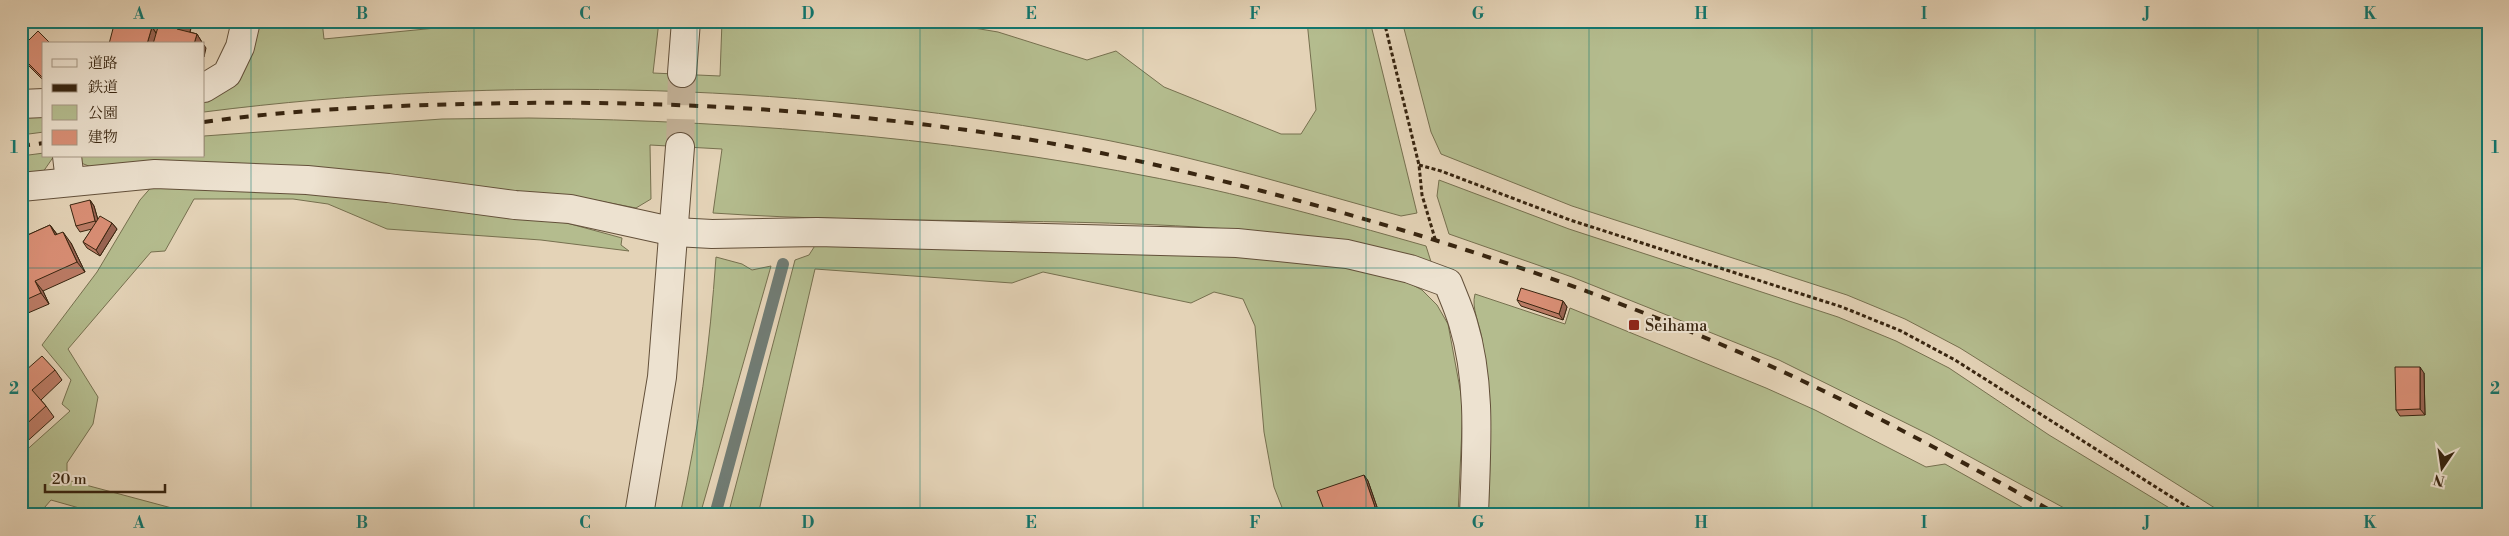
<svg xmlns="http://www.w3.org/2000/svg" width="2509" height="536" font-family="'Libre Bodoni','Noto Serif JP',serif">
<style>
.green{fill:#b4bc8e;stroke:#76704f}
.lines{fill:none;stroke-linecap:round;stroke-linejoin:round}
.stream{stroke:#717c74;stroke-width:12}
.minor-tunnel{stroke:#c2b096;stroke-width:28;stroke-dasharray:28 14;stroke-linecap:butt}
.minor-casing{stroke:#63503a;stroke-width:30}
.path{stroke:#382510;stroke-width:3;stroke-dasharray:4 2.5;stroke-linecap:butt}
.minor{stroke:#ede2d0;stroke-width:28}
.rail{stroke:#382510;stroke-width:4;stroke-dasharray:9 9;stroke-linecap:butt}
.wall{fill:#bb7b65;stroke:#382510}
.shaded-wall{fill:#996453;stroke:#382510}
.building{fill:#da8f76;stroke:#382510}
.grid{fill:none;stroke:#0f766e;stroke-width:1;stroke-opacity:0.55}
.poi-dot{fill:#8f2418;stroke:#ede2d0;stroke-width:2}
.labels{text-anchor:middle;stroke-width:4;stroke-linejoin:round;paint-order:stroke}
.poi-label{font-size:16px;fill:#382510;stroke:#ede2d0;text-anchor:start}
.neatline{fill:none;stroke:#0f766e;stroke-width:2}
.grid-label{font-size:16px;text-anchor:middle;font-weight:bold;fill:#0f766e}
</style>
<rect width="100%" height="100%" fill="#e4d3b7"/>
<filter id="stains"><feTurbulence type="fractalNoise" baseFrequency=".004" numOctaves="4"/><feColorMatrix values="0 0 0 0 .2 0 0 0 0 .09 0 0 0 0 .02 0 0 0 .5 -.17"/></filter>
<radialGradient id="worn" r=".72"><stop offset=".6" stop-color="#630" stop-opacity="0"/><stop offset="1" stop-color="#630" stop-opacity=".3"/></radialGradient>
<g class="green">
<path d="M259,21h63l2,18 183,-18h152l-6,52 67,3 2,-55h65l1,2 20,2 2,-4h122l66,11 89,28 29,-9 48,36 117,47h20l15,-24 -9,-89h63l47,192 -16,3c-98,-27 -196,-57 -295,-76 -296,-56 -603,-66 -902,-28v-12l48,-49z"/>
<path d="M1402,21h1086v494h-262l-266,-167 -55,-29 -58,-24 -275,-89 -131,-52 -10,-22z"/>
<path d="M28,112l16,5v15l-23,3v-22z"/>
<path d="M529,118c226,3 450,22 672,69 76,17 151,38 225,59l7,22c-63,-17 -127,-33 -192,-38 -175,-14 -352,-5 -528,-17l9,-64 -72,-4 1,54 -15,9 -62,-12 -480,-28 -13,-5 -1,-7h124v-20l238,-17z"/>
<path d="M44,153v3h10l-11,16 -22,2v-18z"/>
<path d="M1439,180l130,49 269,88 58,24 53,27 100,67 132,80h-104l-147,-80 -151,-75 -207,-83 -123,-43 -12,-38z"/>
<path d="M154,184l153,5 260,34 55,15 -1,7 8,6 -88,-11 -154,-11 -59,-25 -35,-5h-99l-29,52 -14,1 -83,97 30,48 -5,27 -26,39v17l131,35h-94l-53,-15 -13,15h-17v-60l49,-44 -8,-7 9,-24 -29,-35 55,-73 43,-72z"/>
<path d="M816,244l425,10 103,10 54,13 24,13 15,15 11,19 15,81 -5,110h-173l-11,-28 -10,-55 -9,-106 -12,-27 -29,-7 -23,11 -148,-31 -31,11 -197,-14 -57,246h-30l67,-255 14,-5z"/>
<path d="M716,257l26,7 10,6 19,-4 -71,249h-20c19,-86 30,-171 36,-258z"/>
<path d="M1475,294l90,30 5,-16 196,80 49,22 111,57 19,-3 91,51h-548c3,-59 3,-118 -6,-176 -2,-14 -11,-31 -7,-45z"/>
</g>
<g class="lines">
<path class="stream" d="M715,515l68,-251"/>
<path class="minor-tunnel" d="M680,147l2,-74"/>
<g class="minor-casing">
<g id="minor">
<path d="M682,73l4,-52"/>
<path d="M204,88l23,-14 13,-27 6,-26"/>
<path d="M21,104l23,-1"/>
<path d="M67,156l3,25"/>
<path d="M21,187l134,-13 152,6 81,8 127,17 55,4 105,23 37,2 105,-2 420,11 110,11 63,15 38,14c5,13 11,26 15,40 19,62 13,128 11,192"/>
<path d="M639,515l23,-138 18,-230"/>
</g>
</g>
<g class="path">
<path d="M1384,21l35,144 3,30 14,47"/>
<path d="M1419,165l22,6 129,49 272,87 59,24 54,29 245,155"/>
</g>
<use href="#minor" class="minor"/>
<g class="rail">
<path d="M204,122c86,-12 174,-16 261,-18 186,-5 377,5 561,35 79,13 158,32 236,52 154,40 304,88 451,150 120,50 233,112 346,174"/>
<path d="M21,146l23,-3"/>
</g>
</g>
<g class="wall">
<path d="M152,21h41l-3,11 7,2 6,10h-94l47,-11 -5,-8z"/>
<path d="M44,44v37l-23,-23v-10z"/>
<path d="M90,200l4,6 4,14 14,3 5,6 -17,27 -13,-8 -4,-6 9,-13 -12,3 -4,-6z"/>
<path d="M50,225l7,9 14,9 14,29 -42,19 6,13 -28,12v-78z"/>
<path d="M1517,300l46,1 4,6 -4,13 -42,-14z"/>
<path d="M21,367l4,4 30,-1 7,10 -21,20 5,6 8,11 -33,30z"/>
<path d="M2424,373l1,42 -25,1 -4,-6z"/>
<path d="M1364,475l4,6 11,32 -3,2h-50z"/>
</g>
<g class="shaded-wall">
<path d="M179,21h14l-6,21 -10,-13z"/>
<path d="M152,27l7,11 -1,6h-11z"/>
<path d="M197,34l6,10h-9z"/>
<path d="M204,45l2,3 -2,9z"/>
<path d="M90,200l4,6 6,21 -5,-6z"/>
<path d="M112,223l5,6 -17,27 -4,-6z"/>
<path d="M50,225l8,11 -3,-1z"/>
<path d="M63,232l8,11 14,29 -8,-10z"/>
<path d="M35,281l8,10 6,13 -8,-11z"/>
<path d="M1563,301l4,6 -4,13 -4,-6z"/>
<path d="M2420,367l4,6 1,42 -5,-6z"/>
<path d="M1364,475l4,6 11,32 -4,-6z"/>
</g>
<g class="building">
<path d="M115,21h17l20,6 -5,17h-38z"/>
<path d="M152,21h27l-2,8 20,5 -3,10h-41l5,-17 -7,-2z"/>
<path d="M38,31l13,13h-7v35l-23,-23v-8z"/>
<path d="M90,200l5,21 -19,5 -6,-21z"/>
<path d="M100,216l12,7 -16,27 -13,-8z"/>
<path d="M50,225l5,10 8,-3 14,30 -42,19 6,12 -20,9v-64z"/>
<path d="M1521,288l42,13 -4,13 -42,-14z"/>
<path d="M42,356l13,14 -23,20 14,16 -25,23v-62l4,4z"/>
<path d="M2395,367h25v42l-24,1z"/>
<path d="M1364,475l11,32 -21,8h-28l-9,-24z"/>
</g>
<path class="grid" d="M251,21v494M474,21v494M697,21v494M920,21v494M1143,21v494M1366,21v494M1589,21v494M1812,21v494M2035,21v494M2258,21v494M21,268h2467"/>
<rect class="poi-dot" x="1628" y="319" width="12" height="12" rx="2.5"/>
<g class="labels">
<g class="poi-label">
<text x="1645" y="331">Seihama</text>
</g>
</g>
<rect width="2509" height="536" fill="none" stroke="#e4d3b7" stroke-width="55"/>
<rect x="42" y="42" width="162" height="115" fill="#ede2d0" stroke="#a59683"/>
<rect x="52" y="59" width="25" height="8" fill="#ede2d0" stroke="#a59683"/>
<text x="88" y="68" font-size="15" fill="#382510">道路</text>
<rect x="52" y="84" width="25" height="8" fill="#382510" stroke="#a59683"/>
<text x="88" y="92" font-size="15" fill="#382510">鉄道</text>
<rect x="52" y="105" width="25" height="15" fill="#b4bc8e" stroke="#a59683"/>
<text x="88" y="118" font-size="15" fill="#382510">公園</text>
<rect x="52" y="130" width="25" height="15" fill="#da8f76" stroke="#a59683"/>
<text x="88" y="142" font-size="15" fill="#382510">建物</text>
<g transform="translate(2442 468) rotate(193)" stroke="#ede2d0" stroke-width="4" paint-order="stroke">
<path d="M0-4L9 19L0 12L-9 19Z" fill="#382510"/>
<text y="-8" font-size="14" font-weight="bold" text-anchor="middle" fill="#382510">N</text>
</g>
<path d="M45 484v8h120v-8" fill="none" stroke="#382510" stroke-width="2.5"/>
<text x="52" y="484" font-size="15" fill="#382510" stroke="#ede2d0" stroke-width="4" paint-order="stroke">20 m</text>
<rect x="28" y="28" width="2454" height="480" class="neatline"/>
<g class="grid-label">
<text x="139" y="19">A</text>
<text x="362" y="19">B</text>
<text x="585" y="19">C</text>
<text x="808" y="19">D</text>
<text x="1031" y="19">E</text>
<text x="1255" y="19">F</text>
<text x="1478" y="19">G</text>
<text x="1701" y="19">H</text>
<text x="1924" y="19">I</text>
<text x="2147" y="19">J</text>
<text x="2370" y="19">K</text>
<text x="14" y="153">1</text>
<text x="2495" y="153">1</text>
<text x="14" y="394">2</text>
<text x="2495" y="394">2</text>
<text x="139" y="528">A</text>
<text x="362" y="528">B</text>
<text x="585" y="528">C</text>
<text x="808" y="528">D</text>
<text x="1031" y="528">E</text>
<text x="1255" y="528">F</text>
<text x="1478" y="528">G</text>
<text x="1701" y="528">H</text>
<text x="1924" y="528">I</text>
<text x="2147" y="528">J</text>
<text x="2370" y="528">K</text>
</g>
<rect width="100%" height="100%" filter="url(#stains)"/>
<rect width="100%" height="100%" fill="url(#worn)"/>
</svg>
